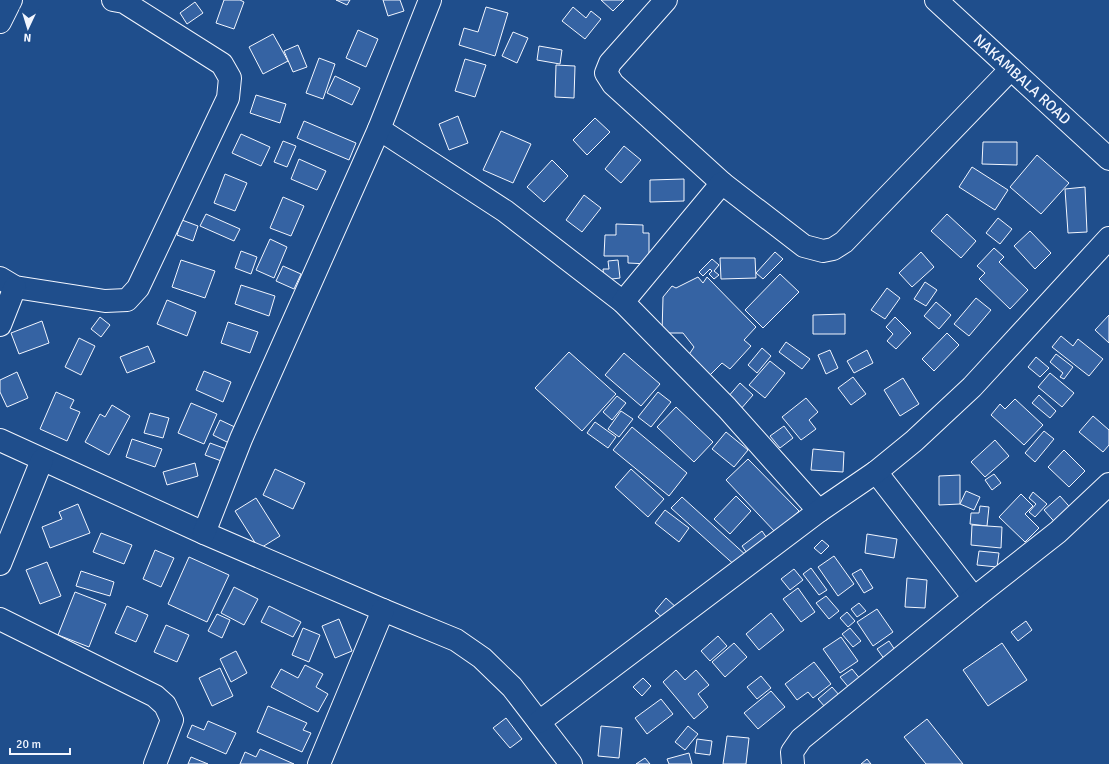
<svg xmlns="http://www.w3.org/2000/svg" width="1109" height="764" font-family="Signika,sans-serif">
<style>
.building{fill:#3563a3;stroke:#f2f6ff}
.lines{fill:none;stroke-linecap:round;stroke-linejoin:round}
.minor-casing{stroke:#f2f6ff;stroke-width:24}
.major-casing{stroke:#f2f6ff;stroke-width:24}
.minor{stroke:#1f4e8c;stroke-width:22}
.major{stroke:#1f4e8c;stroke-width:22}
.labels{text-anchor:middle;stroke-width:3;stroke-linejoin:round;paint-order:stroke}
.street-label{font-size:15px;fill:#f2f6ff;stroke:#1f4e8c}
</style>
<rect width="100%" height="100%" fill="#1f4e8c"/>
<g class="building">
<path d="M224,0h16l4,2 -10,27 -18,-6z"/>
<path d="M336,0h14l-3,5z"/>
<path d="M383,0h17l4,11 -16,5z"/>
<path d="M601,0h23l-11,11z"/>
<path d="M195,2l8,11 -16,11 -7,-11z"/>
<path d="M486,7l22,6 -13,43 -36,-11 5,-17 14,4z"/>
<path d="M573,7l13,11 5,-7 10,8 -16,20 -23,-18z"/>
<path d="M358,30l20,9 -12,28 -20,-9z"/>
<path d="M513,32l15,6 -11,25 -15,-7z"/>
<path d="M273,34l15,27 -25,13 -14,-27z"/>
<path d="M298,45l9,22 -14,5 -9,-21z"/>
<path d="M539,46l23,4 -2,14 -23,-4z"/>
<path d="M319,58l16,6 -12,35 -17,-6z"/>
<path d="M465,59l21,6 -11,32 -20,-6z"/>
<path d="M556,65l19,1 -1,32 -19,-1z"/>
<path d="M335,76l25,12 -8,17 -25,-12z"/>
<path d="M256,95l30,9 -6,19 -30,-10z"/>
<path d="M458,116l10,27 -19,7 -10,-26z"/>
<path d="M595,118l15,14 -23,23 -14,-15z"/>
<path d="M304,121l52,22 -7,17 -52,-22z"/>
<path d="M501,131l30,13 -18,39 -30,-13z"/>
<path d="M241,134l29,13 -9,19 -29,-13z"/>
<path d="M283,141l13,5 -9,21 -13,-5z"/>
<path d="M983,142h34v23l-35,-1z"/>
<path d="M624,146l17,14 -20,23 -16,-14z"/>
<path d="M1037,155l32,28 -28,31 -31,-27z"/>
<path d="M299,159l27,12 -9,19 -26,-11z"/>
<path d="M552,160l16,16 -24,26 -17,-15z"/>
<path d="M972,167l36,23 -13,20 -36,-23z"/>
<path d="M225,174l22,9 -12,28 -21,-8z"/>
<path d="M684,179v22l-34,1v-22z"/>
<path d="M1085,187l2,45 -19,1 -3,-44z"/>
<path d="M584,195l17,13 -19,24 -16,-12z"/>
<path d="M283,197l21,9 -13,30 -21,-8z"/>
<path d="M206,214l34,15 -6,12 -34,-15z"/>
<path d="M947,214l29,27 -15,17 -30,-27z"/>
<path d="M998,218l14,11 -12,15 -14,-11z"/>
<path d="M182,220l16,6 -5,15 -16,-6z"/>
<path d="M616,224l27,1v8h6v31l-21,-1v-7h-24l1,-21h11z"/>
<path d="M1030,231l21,22 -16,16 -21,-23z"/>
<path d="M270,239l17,8 -13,31 -18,-8z"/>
<path d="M994,248l10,9 -5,5 29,28 -18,19 -31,-30 6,-6 -8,-7z"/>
<path d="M241,251l16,6 -6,17 -16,-6z"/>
<path d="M775,252l8,7 -20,20 -7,-6z"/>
<path d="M921,252l13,15 -22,20 -13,-14z"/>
<path d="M720,258h35l1,20 -35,1z"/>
<path d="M712,259l7,6 -5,6 5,4 -5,4 -5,-5 3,-3 -2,-2 -7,7 -4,-4z"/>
<path d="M181,260l34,11 -10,27 -33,-11z"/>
<path d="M618,260l2,18 -16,2 -1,-11h6l-1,-8z"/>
<path d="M283,266l18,8 -7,15 -18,-8z"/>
<path d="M780,274l19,18 -36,36 -18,-18z"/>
<path d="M698,277l5,6 4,-6 49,50 -12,13 7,6 -21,23 -8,-6 -15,15 -19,-22 6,-9 -11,-14h-21l1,-36 9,-11 4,2z"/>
<path d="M925,282l12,8 -11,16 -12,-7z"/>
<path d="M241,285l34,11 -6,20 -34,-12z"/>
<path d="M887,288l13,10 -15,21 -14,-9z"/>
<path d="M976,298l15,12 -22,26 -15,-12z"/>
<path d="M167,300l29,12 -9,24 -30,-12z"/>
<path d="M936,302l15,13 -12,14 -15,-13z"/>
<path d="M845,314v20h-32v-19z"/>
<path d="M1109,315v28l-14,-13z"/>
<path d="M100,317l10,8 -9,12 -10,-8z"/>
<path d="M895,317l16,16 -15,16 -9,-8 6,-7 -7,-7z"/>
<path d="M42,321l7,22 -30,11 -8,-21z"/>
<path d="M228,322l30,10 -8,21 -29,-10z"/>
<path d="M947,333l12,12 -25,26 -12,-12z"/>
<path d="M1061,336l12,10 5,-7 25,20 -14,17 -37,-29z"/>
<path d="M79,338l16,8 -14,29 -16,-8z"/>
<path d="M786,342l24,17 -8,10 -23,-17z"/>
<path d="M148,346l7,16 -28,11 -7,-16z"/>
<path d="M762,348l9,8 -14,17 -9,-8z"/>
<path d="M830,350l8,18 -12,6 -8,-19z"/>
<path d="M867,350l6,13 -19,10 -7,-12z"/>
<path d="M569,352l47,42 -34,37 -47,-43z"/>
<path d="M624,353l36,31 -19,22 -36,-31z"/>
<path d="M1056,354l17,13 -9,12 -4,-2 3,-4 -13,-11z"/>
<path d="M1036,357l13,11 -9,9 -12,-10z"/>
<path d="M770,361l15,12 -20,25 -16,-13z"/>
<path d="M204,371l27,11 -8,20 -27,-12z"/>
<path d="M17,372l11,26 -21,9 -7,-15v-12z"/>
<path d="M1050,373l24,20 -12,14 -24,-20z"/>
<path d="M853,377l13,17 -15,11 -13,-17z"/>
<path d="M903,378l16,26 -19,12 -16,-26z"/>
<path d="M740,383l13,12 -13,15 -13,-12z"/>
<path d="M56,392l18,8 -4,8 10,4 -13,29 -27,-12z"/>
<path d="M658,392l13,10 -20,25 -13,-10z"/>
<path d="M1039,395l17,16 -6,7 -18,-15z"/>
<path d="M617,396l9,7 -14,17 -9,-8z"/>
<path d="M806,398l12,14 -9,8 7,9 -15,11 -19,-23z"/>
<path d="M1015,399l28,26 -19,20 -33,-30 9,-11 5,5z"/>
<path d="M191,403l26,11 -13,30 -26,-11z"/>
<path d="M112,405l18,11 -21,39 -24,-13 15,-28 5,3z"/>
<path d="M676,407l37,35 -19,20 -37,-35z"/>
<path d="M621,411l12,8 -14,18 -11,-8z"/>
<path d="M150,413l19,5 -6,20 -19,-5z"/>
<path d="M1093,416l16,14v15l-6,7 -24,-20z"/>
<path d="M220,420l19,9 -8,15 -18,-9z"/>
<path d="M595,422l21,15 -8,11 -21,-15z"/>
<path d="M784,426l9,12 -13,10 -10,-12z"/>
<path d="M632,427l55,46 -18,23 -56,-46z"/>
<path d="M1044,431l10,8 -19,23 -10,-9z"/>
<path d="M726,432l22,18 -14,17 -22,-18z"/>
<path d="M132,439l30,10 -7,18 -29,-10z"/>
<path d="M995,440l14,16 -24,21 -14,-15z"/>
<path d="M210,443l19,7 -5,12 -19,-7z"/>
<path d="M813,449l31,3 -1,20 -32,-2z"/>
<path d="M1064,450l21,21 -16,16 -21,-20z"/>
<path d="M748,459l51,52 -23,22 -50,-53z"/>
<path d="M195,463l3,13 -31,9 -4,-13z"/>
<path d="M275,469l30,14 -12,26 -30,-14z"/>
<path d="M631,469l33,30 -16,18 -33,-30z"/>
<path d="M994,474l7,9 -9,7 -7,-10z"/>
<path d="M960,475v29l-21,1v-29z"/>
<path d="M966,491l14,6 -6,13 -14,-6z"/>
<path d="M1033,492l14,12 -12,13 -6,-5 7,-8 -7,-6z"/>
<path d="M1021,494l12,12 -8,8 14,14 -14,14 -26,-25z"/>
<path d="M736,496l15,15 -21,23 -16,-15z"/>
<path d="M1060,496l15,17 -16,14 -15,-17z"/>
<path d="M682,497l66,60 -10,11 -67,-60z"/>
<path d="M256,498l24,38 -21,13 -24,-38z"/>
<path d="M78,504l12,29 -40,15 -8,-21 20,-8 -3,-7z"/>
<path d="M980,506l9,1 -2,19 -17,-2 1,-11h8z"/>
<path d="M665,510l24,18 -10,14 -24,-19z"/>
<path d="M972,525l30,2 -1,21 -30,-3z"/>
<path d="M762,531l9,13 -20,15 -9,-13z"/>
<path d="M101,533l31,12 -8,19 -31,-12z"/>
<path d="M867,534l30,5 -3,19 -29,-5z"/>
<path d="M822,540l7,6 -8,8 -7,-6z"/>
<path d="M155,550l19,8 -13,29 -18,-8z"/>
<path d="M979,551l20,2 -2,14 -20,-2z"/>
<path d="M834,556l20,28 -16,12 -20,-29z"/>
<path d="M189,557l40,18 -22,47 -39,-18z"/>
<path d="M47,562l14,34 -21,8 -14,-34z"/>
<path d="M811,568l16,22 -8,5 -16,-21z"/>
<path d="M794,569l9,11 -13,10 -9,-11z"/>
<path d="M861,569l12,19 -9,5 -12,-19z"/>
<path d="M81,571l33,11 -4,14 -34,-10z"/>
<path d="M907,578l20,2 -2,28 -20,-1z"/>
<path d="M234,587l24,12 -14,26 -23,-12z"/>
<path d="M798,588l17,24 -14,10 -18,-23z"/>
<path d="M75,592l31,12 -17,43 -31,-12z"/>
<path d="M826,596l13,15 -10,8 -13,-16z"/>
<path d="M666,598l13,12 -11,13 -13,-12z"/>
<path d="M859,603l7,8 -9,6 -6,-8z"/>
<path d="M127,606l21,9 -12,27 -21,-9z"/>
<path d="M269,606l32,16 -8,15 -32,-15z"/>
<path d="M877,609l16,23 -20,14 -16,-24z"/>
<path d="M847,612l8,9 -7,6 -8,-9z"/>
<path d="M771,613l13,17 -25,20 -13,-16z"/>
<path d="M217,614l13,6 -8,18 -14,-7z"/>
<path d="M339,619l13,32 -17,7 -13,-32z"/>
<path d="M1026,621l6,9 -14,11 -7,-9z"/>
<path d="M166,625l23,10 -12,27 -23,-10z"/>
<path d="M303,628l17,7 -11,27 -17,-7z"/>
<path d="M850,628l11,13 -8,6 -11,-13z"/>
<path d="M718,636l9,10 -17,15 -9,-10z"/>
<path d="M841,637l17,24 -18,12 -17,-24z"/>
<path d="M889,641l8,12 -12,7 -8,-11z"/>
<path d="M734,643l13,14 -22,20 -13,-15z"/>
<path d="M1002,643l25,37 -39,26 -25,-36z"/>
<path d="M236,651l11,22 -16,9 -11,-23z"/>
<path d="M814,662l17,22 -18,14 -5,-6 -11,8 -12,-16z"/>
<path d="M305,665l18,9 -7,13 12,7 -10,18 -47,-25 10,-18 17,9z"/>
<path d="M220,668l13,28 -21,10 -13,-28z"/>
<path d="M852,669l9,11 -11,9 -10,-12z"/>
<path d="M676,670l9,10 11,-10 13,15 -11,9 10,13 -14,12 -31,-37z"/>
<path d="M761,676l10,12 -14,11 -10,-12z"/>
<path d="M643,678l8,8 -9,10 -9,-9z"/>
<path d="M832,687l8,9 -14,12 -8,-9z"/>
<path d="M771,691l14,16 -27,22 -14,-16z"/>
<path d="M661,699l12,15 -26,20 -12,-16z"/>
<path d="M268,706l39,17 -4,7 8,3 -9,19 -45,-20z"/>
<path d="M506,718l16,21 -12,9 -17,-20z"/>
<path d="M927,719l36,45h-37l-22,-27z"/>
<path d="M208,721l28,12 -10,21 -39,-17 5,-12 12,5z"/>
<path d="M601,726l21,2 -3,30 -21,-2z"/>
<path d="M688,726l10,8 -13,16 -10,-8z"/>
<path d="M727,736l22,2 -3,26h-23z"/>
<path d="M697,739l15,2 -2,14 -15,-2z"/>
<path d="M260,749l34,15h-54l5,-12 11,5z"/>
<path d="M689,753l3,11h-23l-2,-5z"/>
<path d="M191,757l17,7h-20z"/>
<path d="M645,758l5,6h-14z"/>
<path d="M867,759l4,5h-10z"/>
</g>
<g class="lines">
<g class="minor-casing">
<g id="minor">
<path d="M666,0l-56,63 -4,10 7,11 109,99"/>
<path d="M0,22l11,-22"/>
<path d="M379,129l126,82 118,91 104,106 92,103"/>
<path d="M0,278l15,9 90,14 22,-1 11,-12 90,-190 2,-20 -8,-14 -98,-62 -11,-2"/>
<path d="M623,302l99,-119 82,63 19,5 10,-2 11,-7 167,-173"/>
<path d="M0,325l15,-38"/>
<path d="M0,440l204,93 179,77 73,30 26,18 30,29 59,77"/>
<path d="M876,472l98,126"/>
<path d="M204,533l37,-94 138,-310 51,-129"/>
<path d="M0,564l42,-104"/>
<path d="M0,619l155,77 10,9 7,15 -17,44"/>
<path d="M539,722l280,-211 57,-39 38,-31 58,-54 137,-149"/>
<path d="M319,764l64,-154"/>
<path d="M793,764l-1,-12 9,-13 173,-141 84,-66 51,-48"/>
</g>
</g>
<g class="major-casing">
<g id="major">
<path id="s1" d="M936,0l173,159"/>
</g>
</g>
<use href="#minor" class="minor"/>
<use href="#major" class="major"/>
</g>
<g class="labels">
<g class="street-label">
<text dy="5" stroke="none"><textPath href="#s1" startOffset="117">NAKAMBALA ROAD</textPath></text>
</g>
</g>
<g transform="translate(28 28) rotate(184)" stroke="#1f4e8c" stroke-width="3" paint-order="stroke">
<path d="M0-3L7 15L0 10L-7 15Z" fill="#f2f6ff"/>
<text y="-6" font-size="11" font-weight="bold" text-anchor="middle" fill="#f2f6ff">N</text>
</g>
<path d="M10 748v6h60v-6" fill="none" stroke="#f2f6ff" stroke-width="2"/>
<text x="16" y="748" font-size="12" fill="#f2f6ff" stroke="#1f4e8c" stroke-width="3" paint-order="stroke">20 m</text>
</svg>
